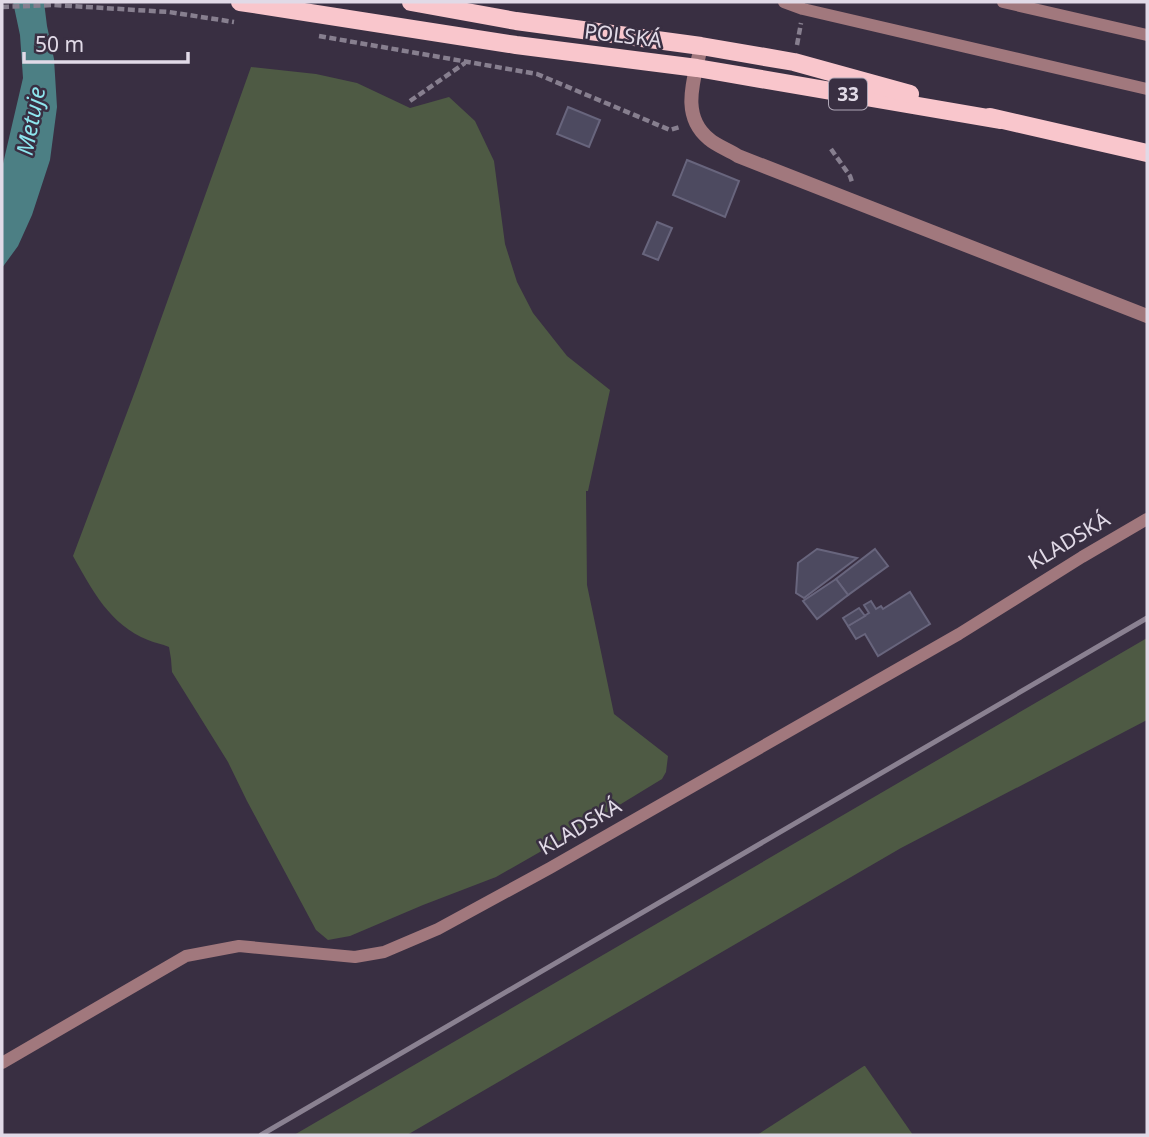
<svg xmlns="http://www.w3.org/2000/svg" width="1149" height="1137" font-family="'Noto Sans',sans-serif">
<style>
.green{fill:#4e5a44}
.water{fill:#4c7f84}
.building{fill:#4d4a60;stroke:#68657d;stroke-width:2}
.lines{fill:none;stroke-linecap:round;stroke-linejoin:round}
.path{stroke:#877f8f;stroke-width:4.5;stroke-dasharray:7 3.5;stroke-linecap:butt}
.lane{stroke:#a1787d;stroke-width:12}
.street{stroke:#a1787d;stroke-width:14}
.primary{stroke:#f9c6cc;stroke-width:18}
.rail{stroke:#8a8191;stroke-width:5}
.labels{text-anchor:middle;stroke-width:5;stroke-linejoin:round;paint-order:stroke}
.shield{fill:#392f42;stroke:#afa7b6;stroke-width:2}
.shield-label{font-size:19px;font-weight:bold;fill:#e1dae7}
.street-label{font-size:21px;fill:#e1dae7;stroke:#392f42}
.water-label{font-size:23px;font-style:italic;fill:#8ee6ee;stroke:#392f42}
</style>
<rect width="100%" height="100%" fill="#392f42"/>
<g class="green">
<path d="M251,67l65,7 41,9 53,25 39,-11 26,24 19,40 11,83 12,38 16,31 34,43 43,34 -22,101h-2l1,94 27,129 54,42 -2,16 -4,7 -82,50 -84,48 -73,28 -73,31 -22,4 -12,-10 -69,-129 -19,-39 -56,-90 -1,-13 -2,-12c-7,-3 -14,-4 -21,-7 -38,-15 -56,-50 -75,-84l64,-170z"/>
<path d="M1147,638v82l-246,128 -494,287h-113z"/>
<path d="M865,1066l48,69h-156l107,-69z"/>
</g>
<path class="water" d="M13,2h31l3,24 7,33 3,48 -7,53 -18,55 -14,31 -16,22v-100l21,-90 -3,-43z"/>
<g class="building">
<path d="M568,107l32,13 -11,27 -32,-13z"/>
<path d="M687,160l52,21 -14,36 -52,-22z"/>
<path d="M657,222l15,6 -14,32 -15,-6z"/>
<path d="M817,549l40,9 -53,40 -8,-5 2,-30z"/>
<path d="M875,549l13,17 -40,29 -12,-16z"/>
<path d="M836,579l12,16 -31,24 -14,-18z"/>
<path d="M910,592l20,32 -52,32 -13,-22 -9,5 -8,-13 21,-13 -5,-8 7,-4 5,8 5,-3 2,3z"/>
<path d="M859,608l6,8 -17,10 -5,-8z"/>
</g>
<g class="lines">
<g class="path">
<path d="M2,7l52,-2 115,7 65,10"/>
<path d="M319,36l218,38 133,56 10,-3"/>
<path d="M797,45l4,-22"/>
<path d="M410,101l55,-38"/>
<path d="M831,149l19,27 2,6"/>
</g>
<g class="lane">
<path d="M784,2l19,7 344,80"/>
<path d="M1003,2l144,33"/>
<path d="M2,1063l184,-107 53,-10 116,11 29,-5 54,-23 112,-61 409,-234 123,-77 65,-38"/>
</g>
<path class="street" d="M701,46c-6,31 -22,69 8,93 8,7 20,11 29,17l409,160"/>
<g class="primary">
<path d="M240,2l276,43 181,23 303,52"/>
<path d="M411,2l105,19 185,25 93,16 116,32"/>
<path d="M990,117l157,36"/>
</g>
<path class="rail" d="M261,1135l886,-517"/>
</g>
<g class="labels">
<rect class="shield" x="829" y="78.5" width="38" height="31" rx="5"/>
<g class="shield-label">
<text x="848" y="101">33</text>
</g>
<g class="street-label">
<text transform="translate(623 36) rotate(7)" y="7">POLSKÁ</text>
<text transform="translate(1069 541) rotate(-31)" y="7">KLADSKÁ</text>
<text transform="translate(580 827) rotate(-30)" y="7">KLADSKÁ</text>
</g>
<g class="water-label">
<text transform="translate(31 121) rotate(-79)" y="8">Metuje</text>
</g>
</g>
<rect width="1149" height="1137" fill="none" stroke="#e1dae7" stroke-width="7"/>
<path d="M24 52v10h164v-10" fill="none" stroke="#e1dae7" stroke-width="3.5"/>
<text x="35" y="52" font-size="21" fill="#e1dae7" stroke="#392f42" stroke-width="5" paint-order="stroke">50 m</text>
</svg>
